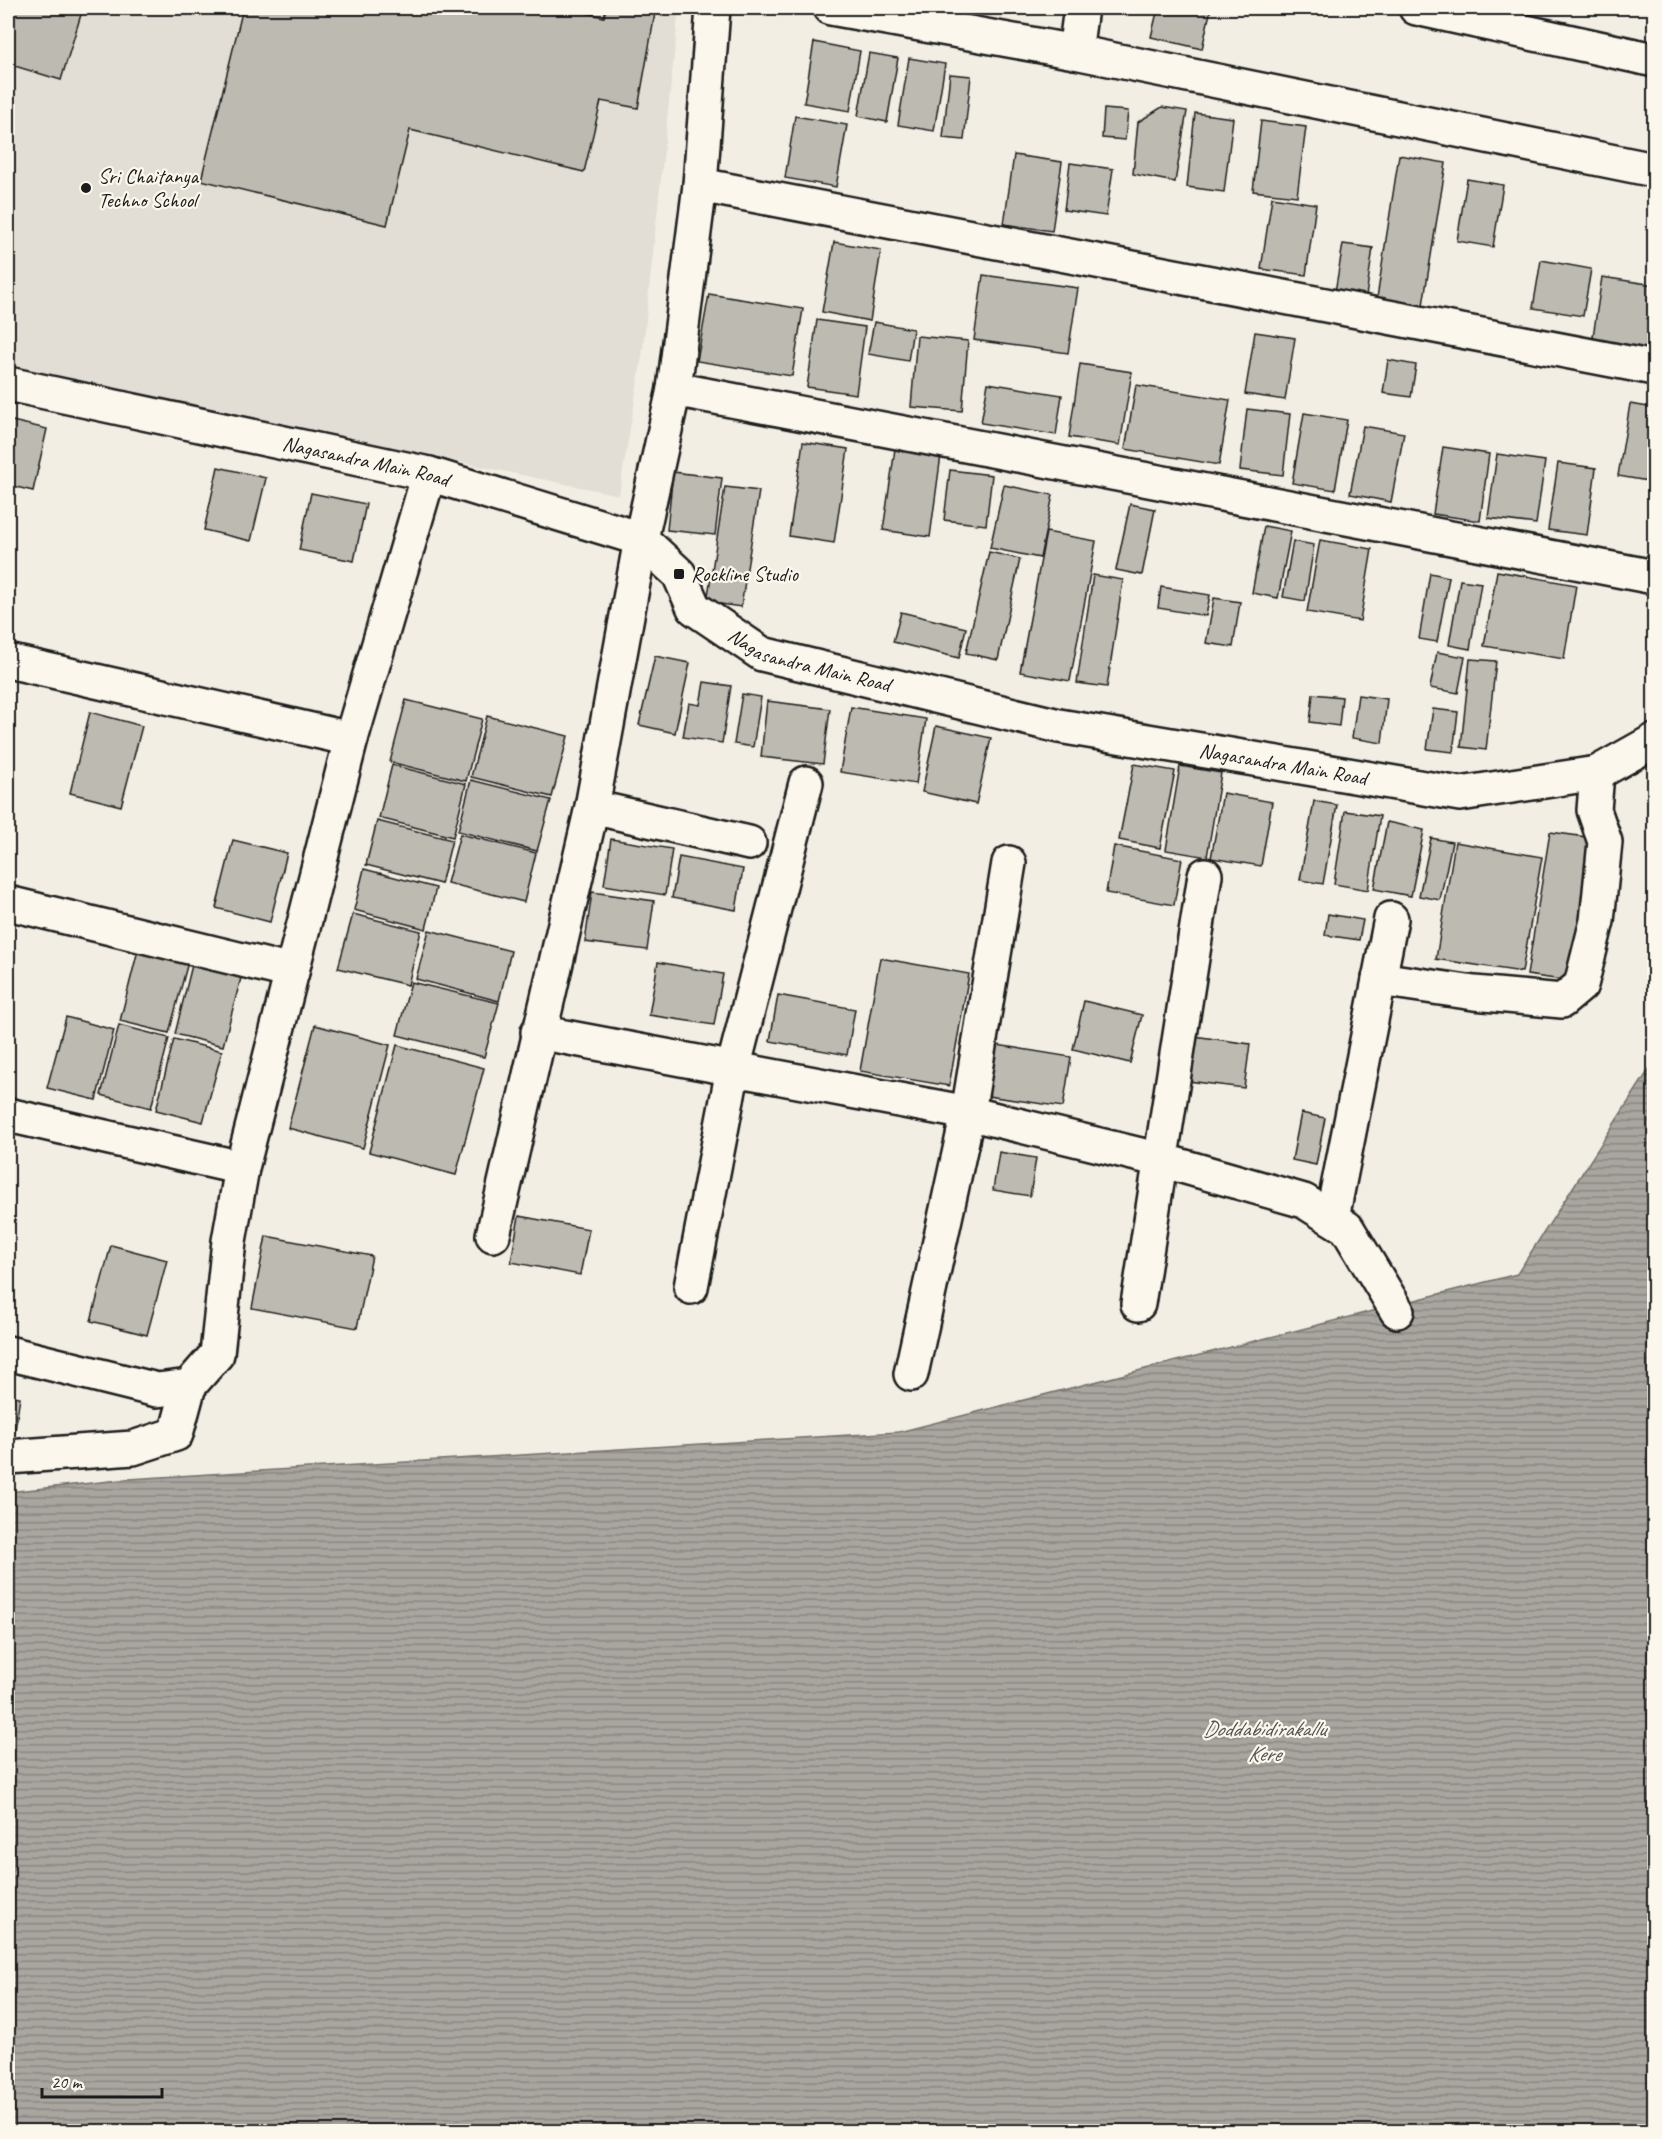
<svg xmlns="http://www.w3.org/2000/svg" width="1662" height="2139" font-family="Caveat,sans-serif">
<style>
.built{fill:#e2ded5}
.water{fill:url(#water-rules);stroke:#716f6b;stroke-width:1.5}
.building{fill:#bdbab1;stroke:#1c1c1c;stroke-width:1.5}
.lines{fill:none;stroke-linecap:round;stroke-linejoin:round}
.street-casing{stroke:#1c1c1c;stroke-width:38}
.secondary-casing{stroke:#1c1c1c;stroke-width:38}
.street{stroke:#fbf7ec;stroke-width:33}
.secondary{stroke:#fbf7ec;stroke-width:33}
.poi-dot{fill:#1c1c1c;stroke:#fbf7ec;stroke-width:2}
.labels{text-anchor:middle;stroke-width:4.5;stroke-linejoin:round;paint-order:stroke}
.poi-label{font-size:21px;fill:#1c1c1c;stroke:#fbf7ec;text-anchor:start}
.street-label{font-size:21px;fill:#1c1c1c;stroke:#fbf7ec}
.water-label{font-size:22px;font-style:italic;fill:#545351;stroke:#fbf7ec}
</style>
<defs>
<pattern id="water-rules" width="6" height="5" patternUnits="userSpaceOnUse" patternTransform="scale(1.5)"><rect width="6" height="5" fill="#a9a6a0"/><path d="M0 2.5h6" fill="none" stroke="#898682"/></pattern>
</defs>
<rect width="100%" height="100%" fill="#f2eee4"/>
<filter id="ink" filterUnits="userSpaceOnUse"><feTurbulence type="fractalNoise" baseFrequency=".0167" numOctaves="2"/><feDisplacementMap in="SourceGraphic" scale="12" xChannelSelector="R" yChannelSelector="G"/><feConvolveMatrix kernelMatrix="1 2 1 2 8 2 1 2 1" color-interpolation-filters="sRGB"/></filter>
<g filter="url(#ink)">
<path class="built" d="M8,8h671l-37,349 -23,138 -611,-126z"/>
<path class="water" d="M1654,1062v1069h-1646v-639l121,-13 770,-47 618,-158z"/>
<g class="building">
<path d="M8,8h75l-22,72 -53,-16z"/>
<path d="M243,8h322l39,9 2,-9h50l-18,100 -37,-7 -17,71 -174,-42 -23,95 -186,-45z"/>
<path d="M1158,8h53l-9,41 -51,-12z"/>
<path d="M814,42l46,9 -10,60 -46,-8z"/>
<path d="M869,53l29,5 -11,64 -29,-6z"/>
<path d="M909,58l36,6 -11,67 -36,-6z"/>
<path d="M950,74l21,2 -7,64 -21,-2z"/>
<path d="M1162,107l25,4 -12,71 -42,-8 5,-52z"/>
<path d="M1104,109l24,2 -3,29 -23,-2z"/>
<path d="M1195,113l38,5 -9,74 -37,-5z"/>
<path d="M795,116l52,9 -11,62 -51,-9z"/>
<path d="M1261,121l45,6 -9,69 -44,-5z"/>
<path d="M1014,155l48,7 -10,69 -48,-7z"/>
<path d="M1399,155l47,8 -23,142 -46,-7z"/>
<path d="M1070,163l43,6 -7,47 -42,-6z"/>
<path d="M1467,179l36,6 -10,62 -36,-6z"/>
<path d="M1272,197l44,7 -10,71 -45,-6z"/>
<path d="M834,242l47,8 -11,71 -48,-9z"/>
<path d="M1343,244l30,4 -7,48 -31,-4z"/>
<path d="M1541,260l50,9 -8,47 -50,-8z"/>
<path d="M983,275l95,13 -10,65 -94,-13z"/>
<path d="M1602,277l52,8v74l-63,-9z"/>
<path d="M709,294l94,15 -11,67 -95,-15z"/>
<path d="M817,320l48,7 -9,67 -49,-7z"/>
<path d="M874,322l39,7 -5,32 -40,-7z"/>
<path d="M1255,332l40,6 -10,62 -40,-6z"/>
<path d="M917,336l51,5 -6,70 -51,-4z"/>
<path d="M1388,360l28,5 -5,32 -28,-4z"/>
<path d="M1080,364l52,8 -12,73 -51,-8z"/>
<path d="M988,383l74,12 -6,40 -75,-12z"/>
<path d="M1136,385l94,15 -11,65 -94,-16z"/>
<path d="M1630,404l24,4v74l-36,-6z"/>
<path d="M1247,409l43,5 -7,61 -43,-5z"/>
<path d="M1304,413l43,7 -12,70 -43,-7z"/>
<path d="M8,420l39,9 -14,62 -25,-6z"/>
<path d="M1363,426l41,7 -13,69 -41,-8z"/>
<path d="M803,442l45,7 -14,94 -45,-7z"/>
<path d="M1443,447l46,7 -9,67 -47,-7z"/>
<path d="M895,449l46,6 -11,82 -47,-7z"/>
<path d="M1497,454l48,7 -9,63 -48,-6z"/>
<path d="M1558,463l38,5 -9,67 -39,-5z"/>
<path d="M218,467l48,11 -15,63 -47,-11z"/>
<path d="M950,470l42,5 -6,50 -42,-5z"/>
<path d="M673,472l49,6 -7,57 -48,-5z"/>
<path d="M1004,485l49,10 -13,63 -50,-10z"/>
<path d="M725,487l34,4 -18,116 -34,-5z"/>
<path d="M311,493l55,11 -12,57 -55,-11z"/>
<path d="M1130,504l25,5 -13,66 -26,-5z"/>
<path d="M1264,526l27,5 -13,67 -26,-5z"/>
<path d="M1046,532l50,9 -26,140 -50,-9z"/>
<path d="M1320,540l52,9 -12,72 -53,-9z"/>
<path d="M1293,541l21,4 -9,56 -22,-4z"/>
<path d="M989,552l31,7 -22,101 -32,-7z"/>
<path d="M1497,571l79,14 -12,74 -80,-13z"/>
<path d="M1430,573l19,4 -12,65 -18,-3z"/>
<path d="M1093,575l30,5 -16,107 -30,-4z"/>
<path d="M1460,580l21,3 -11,66 -21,-4z"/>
<path d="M1161,587l49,8 -4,21 -48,-8z"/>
<path d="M1214,598l26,4 -7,45 -27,-4z"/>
<path d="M901,612l65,16 -7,30 -66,-16z"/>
<path d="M1437,652l28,5 -7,36 -28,-5z"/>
<path d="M655,656l35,7 -15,70 -36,-8z"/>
<path d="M1470,659l26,2 -10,89 -25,-3z"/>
<path d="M704,682l27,4 -9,57 -39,-6 6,-34 11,2z"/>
<path d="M742,694l19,3 -8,50 -19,-3z"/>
<path d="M1313,694l29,3 -3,29 -29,-4z"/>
<path d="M1358,695l29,4 -5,44 -30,-5z"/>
<path d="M406,700l76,19 -16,62 -76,-19z"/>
<path d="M767,701l63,8 -7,55 -62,-7z"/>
<path d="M851,707l75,12 -10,65 -76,-12z"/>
<path d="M1433,709l25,3 -5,40 -26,-3z"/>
<path d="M90,712l52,14 -21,80 -51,-13z"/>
<path d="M487,716l81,20 -16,61 -81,-20z"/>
<path d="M936,726l55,12 -15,66 -54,-12z"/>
<path d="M1134,764l41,7 -15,77 -41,-8z"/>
<path d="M392,765l74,19 -13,53 -74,-19z"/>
<path d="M1180,766l41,7 -14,84 -41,-7z"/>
<path d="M471,780l80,20 -14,51 -79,-20z"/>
<path d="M1223,793l49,9 -11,64 -50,-8z"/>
<path d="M1314,801l23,4 -14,79 -23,-4z"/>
<path d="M1345,811l35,5 -12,74 -34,-6z"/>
<path d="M377,821l75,19 -11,44 -75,-19z"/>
<path d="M1387,822l37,8 -13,66 -37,-7z"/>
<path d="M1550,832l43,6 -23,143 -43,-6z"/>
<path d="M460,834l76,19 -12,49 -77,-19z"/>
<path d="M1431,838l21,4 -12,58 -21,-4z"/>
<path d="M611,839l61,10 -7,46 -61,-10z"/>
<path d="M233,840l54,13 -17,69 -54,-14z"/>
<path d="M1455,842l87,15 -20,115 -86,-13z"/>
<path d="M1114,846l68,13 -8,46 -68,-12z"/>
<path d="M679,857l64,12 -7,41 -64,-12z"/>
<path d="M364,869l72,19 -10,41 -72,-19z"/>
<path d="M592,892l62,9 -7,49 -62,-8z"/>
<path d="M353,914l68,17 -13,54 -70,-17z"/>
<path d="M1328,914l35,6 -4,20 -34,-5z"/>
<path d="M429,930l82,21 -12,50 -83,-22z"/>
<path d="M138,950l50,12 -19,71 -49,-12z"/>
<path d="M880,958l89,16 -20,112 -89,-15z"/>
<path d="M658,962l65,12 -9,51 -65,-10z"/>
<path d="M192,965l49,13 -18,68 -48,-12z"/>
<path d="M411,982l88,21 -15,54 -87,-22z"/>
<path d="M778,995l77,14 -8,46 -77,-14z"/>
<path d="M1084,1001l58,14 -12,48 -57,-14z"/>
<path d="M66,1017l48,13 -18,70 -49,-12z"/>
<path d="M119,1025l50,13 -18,70 -50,-13z"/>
<path d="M315,1025l75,20 -27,103 -75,-20z"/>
<path d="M1194,1036l56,8 -6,44 -56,-7z"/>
<path d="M174,1039l48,12 -19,71 -47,-12z"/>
<path d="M397,1045l87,23 -28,107 -87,-23z"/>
<path d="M997,1045l74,12 -8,50 -75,-11z"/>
<path d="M1301,1113l24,5 -9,47 -24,-5z"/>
<path d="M999,1152l37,6 -6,38 -37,-6z"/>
<path d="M519,1216l70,13 -9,46 -69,-13z"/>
<path d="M266,1236l106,20 -15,72 -105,-20z"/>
<path d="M111,1245l56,15 -20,75 -56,-14z"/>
<path d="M8,1395l12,2 -6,40 -6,-1z"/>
</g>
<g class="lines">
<g class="street-casing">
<g id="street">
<path d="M831,8l244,44 579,118"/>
<path d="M1416,8l238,52"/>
<path d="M1075,52l6,-44"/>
<path d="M700,185l954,183"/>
<path d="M674,389l980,188"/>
<path d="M8,661l343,78"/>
<path d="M592,807l157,36"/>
<path d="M8,903l284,69"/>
<path d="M1379,979l95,14 88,8 19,-16 16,-64 8,-79 -11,-32 3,-37"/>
<path d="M538,1032l430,81 193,47 143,41 43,27 50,83"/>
<path d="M8,1115l234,53"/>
<path d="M1332,1218l59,-299"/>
<path d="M493,1235l99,-428 49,-268"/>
<path d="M691,1287l42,-218 73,-286"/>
<path d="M1138,1304l67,-429"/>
<path d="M8,1353l149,37 32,-4 28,-32 12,-113 13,-73 109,-429 78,-265"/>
<path d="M911,1374l57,-261 41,-250"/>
<path d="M8,1457l125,-9 43,-14 13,-48"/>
</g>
</g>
<g class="secondary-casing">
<g id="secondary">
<path id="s1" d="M8,384l421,90 212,65 38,35 15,34 68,46 297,72 401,68 137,-21 57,-32"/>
<path d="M641,539l33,-150 26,-204 13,-177"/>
</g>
</g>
<use href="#street" class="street"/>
<use href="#secondary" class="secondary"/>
</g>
</g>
<g class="poi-dot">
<circle cx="86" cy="188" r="6"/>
<rect x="673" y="568" width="12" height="12" rx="3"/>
</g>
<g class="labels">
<g class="poi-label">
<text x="98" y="183">Sri Chaitanya<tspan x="98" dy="24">Techno School</tspan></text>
<text x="691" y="581">Rockline Studio</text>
</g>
<g class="street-label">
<text dy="7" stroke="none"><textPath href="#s1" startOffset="366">Nagasandra Main Road</textPath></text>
<text dy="7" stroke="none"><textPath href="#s1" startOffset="870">Nagasandra Main Road</textPath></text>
<text dy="7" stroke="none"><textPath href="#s1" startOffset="1356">Nagasandra Main Road</textPath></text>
</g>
<g class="water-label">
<text x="1264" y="1736">Doddabidirakallu<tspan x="1264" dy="25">Kere</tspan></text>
</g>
</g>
<rect width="1662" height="2139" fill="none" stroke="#fbf7ec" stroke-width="30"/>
<rect x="15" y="15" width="1632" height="2109" fill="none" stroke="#1c1c1c" stroke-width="2" filter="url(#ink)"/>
<path d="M42 2088v9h120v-9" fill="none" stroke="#1c1c1c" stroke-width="3"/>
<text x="51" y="2088" font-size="18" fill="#1c1c1c" stroke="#fbf7ec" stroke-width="4.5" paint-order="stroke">20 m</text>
</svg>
